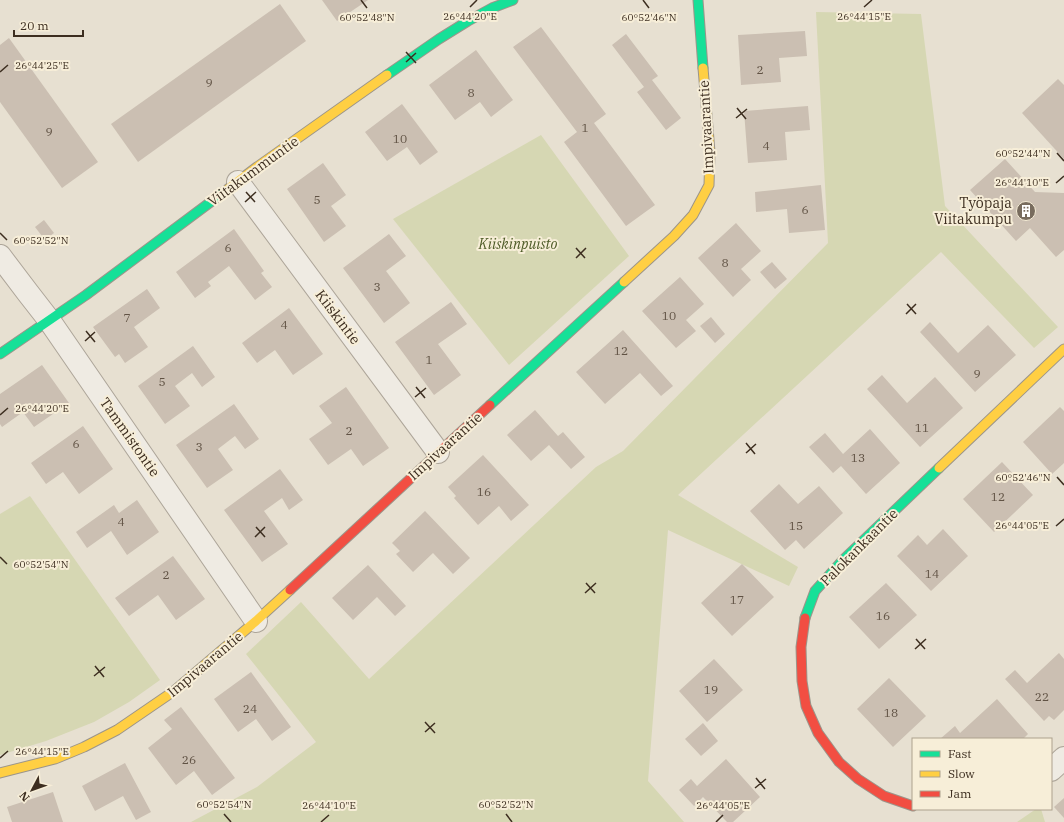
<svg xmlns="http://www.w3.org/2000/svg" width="1064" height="822" font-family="'IBM Plex Serif',serif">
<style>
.green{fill:#d6d7b3}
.building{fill:#cbbfb2}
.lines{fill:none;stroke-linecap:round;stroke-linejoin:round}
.street-casing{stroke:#ada599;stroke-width:24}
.fast-casing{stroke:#9c958a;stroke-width:11}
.slow-casing{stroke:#9c958a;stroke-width:11}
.jam-casing{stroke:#9c958a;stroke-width:11}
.street{stroke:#efebe3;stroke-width:22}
.fast{stroke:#16e098;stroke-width:9}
.slow{stroke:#ffcf43;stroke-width:9}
.jam{stroke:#f24e42;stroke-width:9}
.ticks{fill:none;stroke:#3d2e20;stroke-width:1.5}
.labels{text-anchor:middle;stroke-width:4;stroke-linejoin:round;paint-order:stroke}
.number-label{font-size:12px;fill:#605244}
.street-label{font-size:14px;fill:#3d2e20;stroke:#f7eed8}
.poi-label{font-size:14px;fill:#3d2e20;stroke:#f7eed8;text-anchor:end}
.park-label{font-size:14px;font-style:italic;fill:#4d5a26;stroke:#f7eed8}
.ticks-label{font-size:10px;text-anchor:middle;fill:#3d2e20;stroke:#f7eed8;stroke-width:4;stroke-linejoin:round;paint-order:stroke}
</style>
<rect width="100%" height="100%" fill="#e7e0d1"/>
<g class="green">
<path d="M816,12l105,2 24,192 113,121 -24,21 -93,-96 -263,243 120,72 -9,19 -121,-56 -20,251 36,41h-493l66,-35 59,-45 -70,-88 55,-52 68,77 227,-212 27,-16 205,-208z"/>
<path d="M541,135l88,121 -120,109 -116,-146z"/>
<path d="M30,496l130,184 -31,22 -35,20 -48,19 -46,14v-241z"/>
<path d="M1036,809h5l4,13h-28z"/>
</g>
<g class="building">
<path d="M322,0h46l-31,21z"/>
<path d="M280,4l26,37 -168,121 -27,-38z"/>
<path d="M541,27l65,87 -12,9 61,82 -29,21 -62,-84 13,-10 -64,-85z"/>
<path d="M805,31l2,25 -28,2 2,24 -40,3 -3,-50z"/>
<path d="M626,34l32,42 -6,4 29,38 -15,12 -29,-38 7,-5 -32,-42z"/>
<path d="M9,38l89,124 -36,26 -62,-86v-57z"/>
<path d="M476,50l37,50 -22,17 -11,-15 -25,18 -26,-35z"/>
<path d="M1058,79l6,6v74l-42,-46z"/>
<path d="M402,104l36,48 -18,13 -13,-18 -20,14 -22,-29z"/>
<path d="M808,106l2,24 -25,2 2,28 -39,3 -4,-52z"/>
<path d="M1005,159l30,33 29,1v57l-8,7 -26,-29 -14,13 -46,-51z"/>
<path d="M323,163l23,32 -15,11 15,20 -22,16 -37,-53z"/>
<path d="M821,185l4,45 -36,3 -2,-24 -31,3 -1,-20z"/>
<path d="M44,220l10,13 -9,7 -10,-13z"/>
<path d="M736,223l25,28 -20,18 10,11 -18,17 -35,-39z"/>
<path d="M234,229l30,42 -3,2 11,14 -17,13 -26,-34 -21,16 3,4 -16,12 -19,-26z"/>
<path d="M389,234l17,22 -20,15 24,32 -26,20 -41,-55z"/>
<path d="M772,262l15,17 -12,10 -15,-17z"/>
<path d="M680,277l24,27 -18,16 10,11 -20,17 -34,-37z"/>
<path d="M147,289l13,19 -26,19 14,20 -23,16 -6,-9 -4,3 -22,-30z"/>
<path d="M451,302l16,22 -29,20 23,31 -27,20 -39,-53z"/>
<path d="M289,308l34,46 -30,21 -18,-25 -18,13 -15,-20z"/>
<path d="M711,317l14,17 -10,9 -15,-17z"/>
<path d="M930,322l28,31 30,-28 28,30 -41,37 -55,-60z"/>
<path d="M623,330l50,56 -12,10 -21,-23 -35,31 -29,-32z"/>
<path d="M193,346l22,31 -13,10 -10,-14 -17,13 15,20 -25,18 -27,-38z"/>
<path d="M42,365l27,38 -35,24 -11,-15 -21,15 -2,-3v-30z"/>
<path d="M882,375l25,28 28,-26 28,31 -43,39 -53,-58z"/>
<path d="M346,387l43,61 -26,18 -12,-17 -23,16 -19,-26 23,-16 -13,-17z"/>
<path d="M234,404l25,35 -14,10 -10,-13 -17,13 15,21 -26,18 -31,-43z"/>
<path d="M1060,407l4,4v52l-12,11 -29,-32z"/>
<path d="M535,410l23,26 5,-4 22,25 -14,12 -22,-24 -18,16 -24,-26z"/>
<path d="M83,426l30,43 -34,25 -16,-22 -17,12 -15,-21z"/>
<path d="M870,429l30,34 -34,31 -25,-28 -8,7 -24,-26 16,-14 18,21z"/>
<path d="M483,455l46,50 -18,16 -12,-15 -21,19 -24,-27 2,-2 -8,-9z"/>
<path d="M1002,462l31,33 -39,37 -31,-33z"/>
<path d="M280,469l23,31 -14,10 -7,-12 -18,13 24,33 -26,18 -38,-52z"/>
<path d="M779,484l19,20 21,-18 24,27 -39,36 -8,-9 -11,10 -35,-39z"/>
<path d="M137,500l22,32 -32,23 -16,-24 -24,17 -11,-16 38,-27 5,8z"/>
<path d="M425,511l45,47 -17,16 -20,-21 -20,19 -17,-18 4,-3 -8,-8z"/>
<path d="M943,529l25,27 -37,35 -34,-35 21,-21 9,10z"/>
<path d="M173,556l32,43 -29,21 -18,-25 -29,21 -14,-18z"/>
<path d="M742,564l32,33 -42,39 -31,-33z"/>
<path d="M368,565l38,41 -11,10 -18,-19 -24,23 -21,-22z"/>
<path d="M886,583l31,32 -38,34 -30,-32z"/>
<path d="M1059,653l5,6v51l-10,10 -5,-4 -5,5 -39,-42 10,-9 12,13z"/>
<path d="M714,659l29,31 -36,32 -28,-31z"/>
<path d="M251,672l40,55 -19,14 -16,-22 -18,13 -24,-33z"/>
<path d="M889,678l37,38 -33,31 -36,-38z"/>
<path d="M997,699l31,35 -5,5h-83l15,-13 5,7z"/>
<path d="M181,707l54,71 -23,17 -18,-24 -18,14 -28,-37 24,-19 -8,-9z"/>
<path d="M703,723l15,18 -17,15 -16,-17z"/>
<path d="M726,759l34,38 -27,25h-6l-24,-25 -9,9 -15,-16 12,-11 6,7z"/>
<path d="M125,763l26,49 -15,8 -13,-24 -28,15 -13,-25z"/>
<path d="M53,792l10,30h-51l-5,-15z"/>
<path d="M1064,798v20l-10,-11z"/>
</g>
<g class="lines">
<g class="street-casing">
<g id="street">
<path d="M238,182l200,270"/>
<path d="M0,256l28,37 21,27 207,301"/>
<path d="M1051,770l13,-12"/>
</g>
</g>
<g class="fast-casing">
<g id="fast">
<path d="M698,0l5,68"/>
<path d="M387,75l52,-36 29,-18 24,-13 21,-8"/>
<path d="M0,354l86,-59 138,-103"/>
<path d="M490,405l134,-123"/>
<path d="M805,618l10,-27 28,-31 96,-92"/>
</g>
</g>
<g class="slow-casing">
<g id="slow">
<path d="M224,192l33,-25 130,-92"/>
<path d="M624,282l50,-46 19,-21 16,-30 1,-33 -7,-84"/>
<path d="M939,468l125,-119"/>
<path d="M0,773l55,-14 29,-12 33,-17 57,-39 82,-70 34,-31"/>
</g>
</g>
<g class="jam-casing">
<g id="jam">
<path d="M290,590l200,-185"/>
<path d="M805,618l-4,29 1,34 4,25 12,27 21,29 19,17 26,17 29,10"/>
</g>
</g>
<use href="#street" class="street"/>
<use href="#fast" class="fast"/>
<use href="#slow" class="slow"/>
<use href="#jam" class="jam"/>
</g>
<path class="ticks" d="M361,0l6,8M643,0l6,8M470,7l7,-7M864,7l8,-7M406,52l10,11M406,62l10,-9M0,72l8,-7M737,108l9,11M736,118l11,-9M1057,153l7,8M1056,183l8,-7M246,192l9,10M245,202l11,-10M0,233l7,7M576,248l9,10M576,258l10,-10M907,304l9,10M906,314l10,-10M86,331l9,11M85,341l10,-9M416,387l9,11M415,397l11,-9M0,415l8,-7M746,443l9,11M746,453l10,-9M1057,477l7,8M1056,526l8,-7M256,527l9,10M255,537l10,-10M0,557l7,7M586,583l9,10M585,593l11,-10M916,639l9,10M915,649l11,-10M95,666l9,11M94,676l11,-9M425,722l10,11M425,732l10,-9M0,758l8,-7M756,778l9,11M755,788l11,-9M224,814l7,8M506,814l6,8M321,822l8,-7M716,822l7,-7"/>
<defs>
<g id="building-disc" transform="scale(1)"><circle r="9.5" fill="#786c5e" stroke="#f7eed8"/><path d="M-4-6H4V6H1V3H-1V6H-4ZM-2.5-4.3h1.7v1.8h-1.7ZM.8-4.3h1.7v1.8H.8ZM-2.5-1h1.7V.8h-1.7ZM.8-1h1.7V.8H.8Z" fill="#fff"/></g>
</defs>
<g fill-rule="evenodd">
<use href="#building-disc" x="1026" y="211"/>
</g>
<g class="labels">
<g class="number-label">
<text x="760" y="74">2</text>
<text x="209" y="87">9</text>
<text x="471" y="97">8</text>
<text x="585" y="132">1</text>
<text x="49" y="136">9</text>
<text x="400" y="143">10</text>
<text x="766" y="150">4</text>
<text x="317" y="204">5</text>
<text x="805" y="214">6</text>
<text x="228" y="252">6</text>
<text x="725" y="267">8</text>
<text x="377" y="291">3</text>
<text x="669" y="320">10</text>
<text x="127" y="322">7</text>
<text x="284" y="329">4</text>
<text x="621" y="355">12</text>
<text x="429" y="364">1</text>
<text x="977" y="378">9</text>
<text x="162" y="386">5</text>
<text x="922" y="432">11</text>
<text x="349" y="435">2</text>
<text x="76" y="448">6</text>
<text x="199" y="451">3</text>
<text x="858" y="462">13</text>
<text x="484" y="496">16</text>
<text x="998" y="501">12</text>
<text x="121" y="526">4</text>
<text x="796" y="530">15</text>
<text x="932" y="578">14</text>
<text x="166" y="579">2</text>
<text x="737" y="604">17</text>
<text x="883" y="620">16</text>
<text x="711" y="694">19</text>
<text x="1042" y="701">22</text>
<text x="250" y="713">24</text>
<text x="891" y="717">18</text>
<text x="189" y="764">26</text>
</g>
<g class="street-label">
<text transform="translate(706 127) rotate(-93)" y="5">Impivaarantie</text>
<text transform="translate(253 171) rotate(-36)" y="5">Viitakummuntie</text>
<text transform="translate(338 317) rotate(53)" y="5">Kiiskintie</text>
<text transform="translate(130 437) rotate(55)" y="5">Tammistontie</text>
<text transform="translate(445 446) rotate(-42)" y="5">Impivaarantie</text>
<text transform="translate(859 547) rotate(-45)" y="5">Palokankaantie</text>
<text transform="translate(205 664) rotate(-40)" y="5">Impivaarantie</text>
</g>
<g class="poi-label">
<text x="1012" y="208">Työpaja<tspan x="1012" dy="16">Viitakumpu</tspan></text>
</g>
<g class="park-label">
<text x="518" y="249">Kiiskinpuisto</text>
</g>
</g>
<g class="ticks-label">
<text x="470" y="20">26°44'20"E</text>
<text x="864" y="20">26°44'15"E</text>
<text x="367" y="21">60°52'48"N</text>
<text x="649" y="21">60°52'46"N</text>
<text x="42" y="69">26°44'25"E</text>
<text x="1023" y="157">60°52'44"N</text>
<text x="1022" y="186">26°44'10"E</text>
<text x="41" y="244">60°52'52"N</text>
<text x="42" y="412">26°44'20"E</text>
<text x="1023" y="481">60°52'46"N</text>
<text x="1022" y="529">26°44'05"E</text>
<text x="41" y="568">60°52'54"N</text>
<text x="42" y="755">26°44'15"E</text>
<text x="224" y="808">60°52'54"N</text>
<text x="506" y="808">60°52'52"N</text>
<text x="329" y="809">26°44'10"E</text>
<text x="723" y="809">26°44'05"E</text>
</g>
<rect x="912" y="738" width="140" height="72" fill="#f7eed8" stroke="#ada18e"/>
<rect x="920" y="751" width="20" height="6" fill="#16e098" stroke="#ada18e"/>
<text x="948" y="758" font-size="12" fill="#3d2e20">Fast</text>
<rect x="920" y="771" width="20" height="6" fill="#ffcf43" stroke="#ada18e"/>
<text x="948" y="778" font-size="12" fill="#3d2e20">Slow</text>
<rect x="920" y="791" width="20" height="6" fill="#f24e42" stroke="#ada18e"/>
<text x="948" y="798" font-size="12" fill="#3d2e20">Jam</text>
<g transform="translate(32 790) rotate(229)" stroke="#f7eed8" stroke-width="3" paint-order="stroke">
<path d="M0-3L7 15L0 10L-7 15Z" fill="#3d2e20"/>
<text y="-6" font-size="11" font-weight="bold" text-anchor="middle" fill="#3d2e20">N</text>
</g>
<path d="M14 30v6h69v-6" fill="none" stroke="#3d2e20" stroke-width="2"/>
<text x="20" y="30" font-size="12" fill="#3d2e20" stroke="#f7eed8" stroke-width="3" paint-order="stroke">20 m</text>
</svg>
